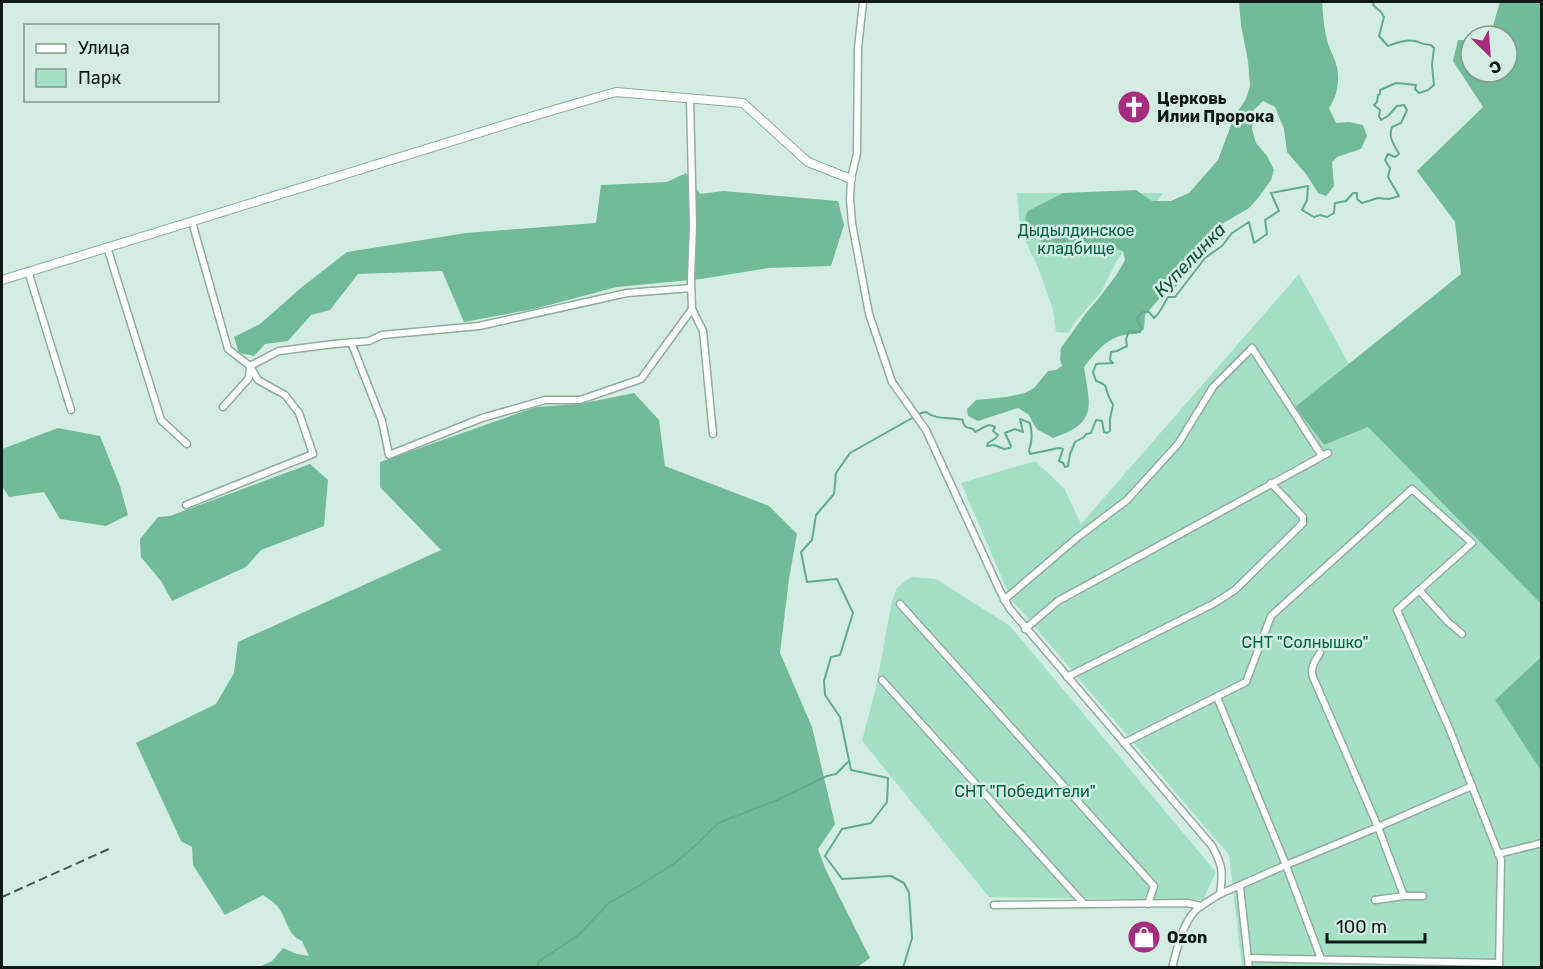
<svg xmlns="http://www.w3.org/2000/svg" width="1543" height="969" font-family="Rubik,sans-serif">
<style>
.green{fill:#a4e0c3}
.forest{fill:#72bb99}
.lines{fill:none;stroke-linecap:round;stroke-linejoin:round}
.stream{stroke:#63ac8b;stroke-width:2}
.minor-casing{stroke:#92ac9f;stroke-width:9}
.tertiary-casing{stroke:#92ac9f;stroke-width:10}
.minor{stroke:#fff;stroke-width:6}
.tertiary{stroke:#fff;stroke-width:8}
.rail{stroke:#495850;stroke-width:2;stroke-dasharray:9 4.5;stroke-linecap:butt}
.labels{text-anchor:middle;stroke-width:5;stroke-linejoin:round;paint-order:stroke}
.poi-label{font-size:16px;font-weight:bold;fill:#0f1914;stroke:#d3eee0;text-anchor:start}
.park-label{font-size:16px;fill:#006344;stroke:#d3eee0}
.water-label{font-size:18px;font-style:italic;fill:#124d37;stroke:#d3eee0}
</style>
<rect width="100%" height="100%" fill="#d3eee0"/>
<g class="green">
<path d="M1017,193h146l-47,69 -16,32 -26,29 -5,10 -13,-1 -3,-22 -15,-43 -9,-18 -10,-31z"/>
<path d="M1299,274l50,90 -54,44 29,37 44,-18 173,177v53l-46,43 46,71v196h-299l-13,-112 -218,-256 -50,-116 74,-22 29,27 17,36z"/>
<path d="M911,577l25,2 74,47 206,246 -13,28 -214,-3 -127,-156 14,-54 16,-86 5,-13z"/>
</g>
<g class="forest">
<path d="M1239,2h83c1,14 2,28 6,42 3,8 7,15 9,23 3,13 0,30 -8,41l7,15 13,-1 14,3 4,11 -6,13 -24,8 -5,5 2,24 -8,10 -8,-3 -12,-19 -19,-22 -3,-23 -9,-22 -12,-6 -10,10 -1,18 4,14 11,13 7,14 -3,10 -12,17 -10,11 -37,22 -11,11 -23,44 -19,14 -14,16 -1,14 -7,5c-26,-1 -38,14 -53,33 6,40 14,56 -31,71l-15,-8 -4,-5 -5,-10 -11,-7 -40,13 -10,-5 -1,-7 9,-9 31,-3 18,-4 9,-5 14,-17 8,-1 6,-4 -2,-7 1,-11 25,-35 13,-15 18,-24 8,-14 -2,-9 -12,-4 -33,1 -36,-6 -13,-10 -4,-14 3,-7 35,-18 73,-3 16,11h19l18,-8 29,-33 16,-43 12,-18 4,-13 -2,-25 -7,-36z"/>
<path d="M1500,2h41v602l-173,-177 -44,18 -29,-38 166,-133 -6,-52 -38,-51 66,-64 -30,-46 5,-21h13v32h36v-36h-17z"/>
<path d="M686,173l14,21 23,-3 115,10 6,24 -13,41 -63,2 -67,11 -84,8 -83,22 -70,13 -22,-51 -84,3 -28,36 -19,5 -23,26 -23,3 -11,12 -15,-3 -5,-16 26,-13 42,-37 45,-35 119,-19 130,-10 5,-38 66,-3z"/>
<path d="M634,393l25,27 6,46 104,40 28,28 -8,45 -9,74 32,74 23,97 -17,25 7,19 45,90 -11,8 -5,2 -595,-1 13,-6 11,-13 14,6 12,2 -7,-15c-15,-6 -15,-23 -24,-34 -4,-5 -11,-9 -15,-12l-38,20 -32,-50 -1,-18 -11,-6 -45,-98 80,-39 18,-31 4,-31 203,-92 -61,-63v-25l156,-55 43,-3z"/>
<path d="M58,428l42,8 20,50 8,29 -22,11 -46,-7 -16,-27 -35,5 -7,-11v-37z"/>
<path d="M310,464l18,16 -4,46 -63,24 -15,17 -74,34 -11,-20 -20,-24 -1,-18 18,-22 12,-1z"/>
<path d="M1541,657v114l-46,-71z"/>
</g>
<g class="lines">
<g class="stream">
<path d="M537,968l2,-7 37,-24 33,-34 23,-13 43,-27 21,-18 22,-22 57,-22 52,-25 9,-2 13,-13"/>
<path d="M903,968l9,-30 -3,-45 -5,-10 -13,-7 -49,3 -17,-23 17,-27 29,-6 16,-21 1,-24 -37,-8 -11,-53 -15,-22 -1,-14 7,-24 9,-2 13,-42 -16,-34 -30,3 -6,-30 11,-12 4,-25 18,-21 2,-21 14,-20 71,-40 5,-1c10,8 24,5 37,8v3l3,4 7,2 2,3c7,-3 13,-10 20,-5l-2,4 5,4 -2,3 -8,5 -1,3 7,-1 10,4 6,-1 1,-2 -6,-13 10,-4 8,3 -3,-13 10,4c2,9 3,18 -1,27l1,4 29,-6 4,1 -4,12 4,2 2,4 3,-1 2,-12 5,-12 9,-5 2,-3 5,-1 5,-13 6,1 2,11 3,1 3,-2v-13l3,-13c-1,-3 -3,-5 -4,-8 -5,-10 1,-11 -13,-16l-3,-9 3,-8 17,-1 -3,-3 1,-8 6,-1 10,-5 -1,-7 3,-8 11,1 2,-4 -4,-6 -1,-4 6,-6h6l5,6c7,-6 9,-13 14,-21h7l30,-39 17,-12 10,-13 17,-11 5,21 13,-9 -2,-14 14,-9 -8,-18 37,-7 -1,14 -5,10 12,7 6,-2 7,2 7,-4 1,-10 11,-2 7,-8h4v6l5,4 16,-5 11,1 10,-3 -11,-19 2,-9 -5,-8 3,-6 7,3 4,-3c-5,-10 -11,-16 -7,-27l9,-4 6,-13 -3,-5 -7,1 -9,10 -7,4 -2,-4 1,-6 -6,-5 3,-3 1,-7 2,-1v-4l16,-7 20,2 -1,4 4,4 9,-3 6,-5 -2,-20 2,-17 -3,-3c-7,0 -10,-2 -16,-4 -9,-2 -19,2 -27,5l-9,-10 5,-19 -3,-5 -8,-7 1,-3"/>
</g>
<g class="minor-casing">
<g id="minor">
<path d="M863,2l-5,46 -1,105 -6,26 -1,20 2,24 17,91 23,68 34,48 74,161 10,18 202,237c11,20 11,26 8,48 -8,5 -17,10 -24,16 -14,14 -19,39 -24,58"/>
<path d="M107,247l54,173 26,24"/>
<path d="M28,271l43,139"/>
<path d="M692,309l11,22 10,103"/>
<path d="M351,342l31,79 7,34 93,-37 63,-18h35l61,-21 51,-70 -1,-29 2,-55 -3,-127"/>
<path d="M223,407l26,-29 1,-12 29,-15 55,-7 35,-3 13,-6 97,-9 148,-33 64,-5"/>
<path d="M186,505l127,-51 -14,-41 -14,-18 -27,-15 -8,-14 -22,-17 -36,-127"/>
<path d="M1419,590l29,32 14,12"/>
<path d="M1004,600l74,-63 49,-37 51,-56 35,-57 39,-39 70,108"/>
<path d="M900,604l254,282 -6,18"/>
<path d="M1025,629l33,-28 270,-148"/>
<path d="M1320,653c-5,8 -10,14 -7,24l65,150 26,69"/>
<path d="M1067,677l146,-73 22,-14 68,-67v-6l-32,-34"/>
<path d="M882,680l202,224"/>
<path d="M1217,697l69,168 35,94"/>
<path d="M1124,743l122,-61 25,-66 141,-127 60,54 -75,67 52,118 52,132 -2,108"/>
<path d="M1498,854l44,-11"/>
<path d="M1240,887l9,81"/>
<path d="M1220,894l66,-29 92,-38 94,-41"/>
<path d="M1375,900l29,-4h19"/>
<path d="M994,905l193,-2 14,3"/>
<path d="M1248,958l251,5"/>
</g>
</g>
<g class="tertiary-casing">
<path id="tertiary" d="M2,280l538,-166 76,-22 127,11 65,59 43,17"/>
</g>
<use href="#minor" class="minor"/>
<use href="#tertiary" class="tertiary"/>
<path class="rail" d="M2,897l109,-49"/>
</g>
<defs>
<g id="church-disc" transform="scale(1.725)"><circle r="9.5" fill="#a62c80" stroke="#d3eee0"/><path d="M-1.2-6h2.4v3.5h3.3v2.4h-3.3V6h-2.4V-.1h-3.3v-2.4h3.3Z" fill="#fff"/></g>
<g id="shop-disc" transform="scale(1.725)"><circle r="9.5" fill="#a62c80" stroke="#d3eee0"/><path d="M-5-2.5h2.3a2.7 3.5 0 0 1 5.4 0H5L5.5 6h-11ZM-1.5-2.5h3a1.5 2.3 0 0 0-3 0Z" fill="#fff"/></g>
</defs>
<g fill-rule="evenodd">
<use href="#church-disc" x="1134" y="107"/>
<use href="#shop-disc" x="1144" y="937"/>
</g>
<g class="labels">
<g class="poi-label">
<text x="1157" y="104">Церковь<tspan x="1157" dy="18">Илии Пророка</tspan></text>
<text x="1167" y="943">Ozon</text>
</g>
<g class="park-label">
<text x="1076" y="236">Дыдылдинское<tspan x="1076" dy="18">кладбище</tspan></text>
<text x="1305" y="648">СНТ "Солнышко"</text>
<text x="1025" y="797">СНТ "Победители"</text>
</g>
<g class="water-label">
<text transform="translate(1190 260) rotate(-46)" y="6">Купелинка</text>
</g>
</g>
<rect width="1543" height="969" fill="none" stroke="#0f1914" stroke-width="6"/>
<rect x="24" y="24" width="195" height="78" fill="#d3eee0" stroke="#85998e" stroke-width="1.5"/>
<rect x="36" y="44" width="30" height="9" fill="#ffffff" stroke="#85998e" stroke-width="1.5"/>
<text x="78" y="54" font-size="18" fill="#0f1914">Улица</text>
<rect x="36" y="69" width="30" height="18" fill="#a4e0c3" stroke="#85998e" stroke-width="1.5"/>
<text x="78" y="84" font-size="18" fill="#0f1914">Парк</text>
<g transform="translate(1489 54) rotate(155)"><circle r="28" fill="#d3eee0" stroke="#85998e" stroke-width="1.5"/>
<path d="M0-4.5L10 22L0 15L-10 22Z" fill="#a62c80"/>
<text y="-9" font-size="16" font-weight="bold" text-anchor="middle" fill="#0f1914">С</text>
</g>
<path d="M1327 933v9h98v-9" fill="none" stroke="#0f1914" stroke-width="3"/>
<text x="1336" y="933" font-size="18" fill="#0f1914" stroke="#d3eee0" stroke-width="4.5" paint-order="stroke">100 m</text>
</svg>
